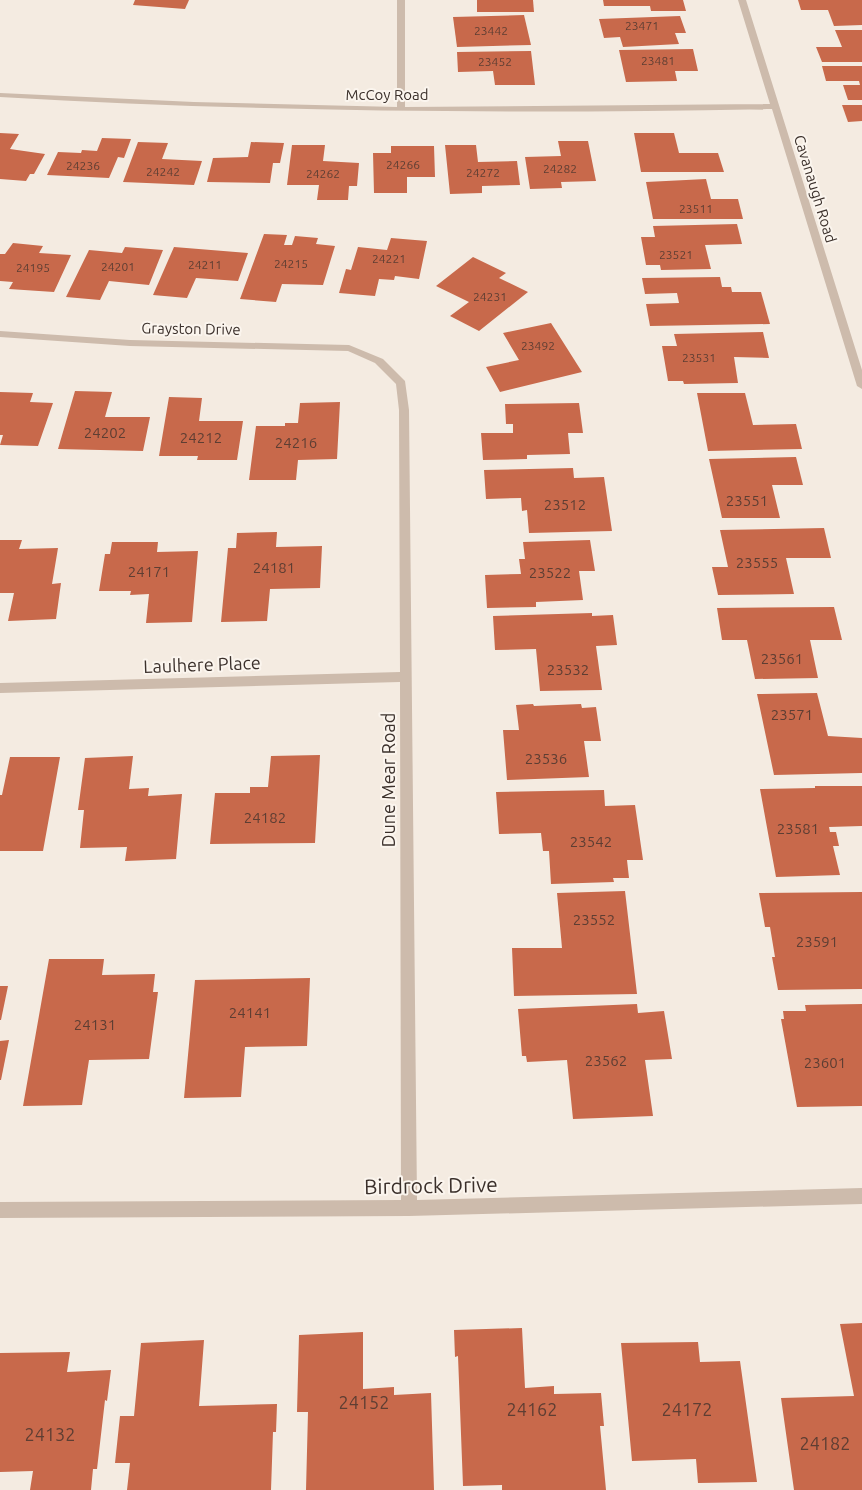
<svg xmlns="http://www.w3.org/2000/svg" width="862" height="1490" font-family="Ubuntu,sans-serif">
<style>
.building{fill:#c8694b}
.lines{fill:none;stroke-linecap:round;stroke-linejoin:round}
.minor{fill:#cdbbac;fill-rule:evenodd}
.labels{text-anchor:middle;stroke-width:4;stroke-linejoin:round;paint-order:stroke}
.far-number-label{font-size:12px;fill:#5e3e33}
.far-street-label{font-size:15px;fill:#3b302b;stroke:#fbf5ee}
.number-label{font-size:15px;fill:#5e3e33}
.street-label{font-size:18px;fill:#3b302b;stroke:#fbf5ee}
.near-number-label{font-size:18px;fill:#5e3e33}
.near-street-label{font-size:21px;fill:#3b302b;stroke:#fbf5ee}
</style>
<rect width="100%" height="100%" fill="#f4ebe1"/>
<g class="building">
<path d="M135,0h54l-4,9 -52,-4z"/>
<path d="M477,0h56l1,12h-57z"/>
<path d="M603,0h80l3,11h-35l-1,-5h-46z"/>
<path d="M798,0h64v25l-28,1 -6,-16h-27z"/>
<path d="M524,15l7,30 -74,2 -4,-30z"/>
<path d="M680,16l6,17h-11l4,11 -56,3 -3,-10 -16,1 -5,-19z"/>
<path d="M835,30h27v32h-40l-6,-15h26z"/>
<path d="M693,49l5,22h-23l2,10 -51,1 -7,-32z"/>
<path d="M531,51l4,34h-40l-2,-14 -35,1 -1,-20z"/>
<path d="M822,66h40v34h-14l-5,-15h17l-1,-4h-33z"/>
<path d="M842,105h20v16l-14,1z"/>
<path d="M0,133l19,1 -9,15 35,5 -11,20h-4l-4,7 -26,-2z"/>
<path d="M634,133h40l5,20h39l6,19h-83z"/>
<path d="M102,138l29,1 -7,19 -6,-1 -9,21 -62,-3 11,-23 23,1 1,-3 15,1z"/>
<path d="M558,141h30l8,40 -35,1 1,6 -32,1 -5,-32 36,-1z"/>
<path d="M138,142l30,1 -6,16 40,2 -8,24 -71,-3z"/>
<path d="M251,142l33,1 -4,20h-7l-3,20 -63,-1 6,-24 35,-1z"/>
<path d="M292,145h33l-2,16 36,2 -2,23h-8l-1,14h-31l2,-15h-32z"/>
<path d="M445,145h31l2,17 39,-1 3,24 -38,1v7l-32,1z"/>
<path d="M391,146h43l1,31h-28v16h-33l-1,-40h18z"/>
<path d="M706,179l5,20h27l5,20h-90l-7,-37z"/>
<path d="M737,224l5,20 -37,1 6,24 -50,1 -1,-5h-14l-5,-28h14l-2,-11z"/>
<path d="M264,234l23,1 -3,10h8l3,-9 23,2 -2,6 19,2 -12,39 -41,-1 -6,18 -36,-3z"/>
<path d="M391,238l36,3 -8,38 -24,-3 -1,4 -15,-1 -4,17 -36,-3 7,-24 5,1 7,-23 29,3z"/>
<path d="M13,243l30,3 -4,7 32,2 -17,37 -45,-3 4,-7 -13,-1v-27h5z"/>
<path d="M125,247l38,3 -14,35 -40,-4 -9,19 -34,-3 23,-47 33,3z"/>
<path d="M174,247l74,6 -10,28 -42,-3 -9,20 -34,-3z"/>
<path d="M473,257l33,16 -7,5 29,14 -49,39 -29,-15 19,-14 -33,-16z"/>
<path d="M720,277l2,10h9l1,5h29l9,32 -120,2 -4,-22 33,-1 -2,-10 -32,1 -3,-16z"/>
<path d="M551,323l31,49 -82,20 -14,-25 33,-7 -16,-27z"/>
<path d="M763,332l6,26 -35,-1 4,26 -54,1 -1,-3h-15l-6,-35h15l-3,-12z"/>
<path d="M75,391l37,1 -7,25h45l-7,34 -85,-2z"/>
<path d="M0,392l33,1 -3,9 23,1 -15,43 -38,-1 3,-10h-3z"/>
<path d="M697,393h48l8,32 43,-1 6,25 -94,2z"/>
<path d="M169,397l33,1 -3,23h44l-6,39h-40l1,-4h-39z"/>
<path d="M340,402l-3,57 -39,1 -2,20h-47l7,-54h29v-3h13l2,-20z"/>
<path d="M579,403l4,30h-15l2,21 -43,1v4l-44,1 -2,-27h32v-9h-7l-1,-20z"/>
<path d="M796,457l7,28h-31l8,33h-58l-13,-59z"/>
<path d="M573,468l1,10 30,-1 8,54 -83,2 -2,-23 -5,1 -1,-13 -35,1 -2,-29z"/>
<path d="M824,528l7,30h-45l8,36 -76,1 -6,-28h16l-8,-37z"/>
<path d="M277,532l-1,15 46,-1 -2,42 -50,1 -3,32 -46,1 7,-74h8l1,-15z"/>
<path d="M0,540h22l-3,9 39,-1 -6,36 9,-1 -5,36 -48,2 6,-28h-14z"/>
<path d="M590,540l5,31h-16l4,29 -47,2v5l-49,1 -2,-33 36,-1 -2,-15h6l-2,-17z"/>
<path d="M112,542h46l-1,10 41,-1 -6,71 -46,1 3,-29 -19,1 1,-4h-32l6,-37h5z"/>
<path d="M834,607l8,33h-32l8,38 -63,1 -8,-39h-25l-5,-32z"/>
<path d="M592,613v3l21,-1 4,30 -21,1 6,44 -62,1 -4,-42 -41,1 -2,-34z"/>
<path d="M817,693l11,43 34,2v35l-88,2 -17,-81z"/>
<path d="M533,704l1,2 47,-2 1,4 14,-1 5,34h-17l5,36 -82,3 -4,-50h16l-3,-25z"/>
<path d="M320,755l-5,88 -105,1 5,-51h35v-6h18l3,-31z"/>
<path d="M133,756l-4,33 20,-1 -1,8 34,-2 -6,65 -51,2 2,-14 -47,1 4,-38h-6l7,-52z"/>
<path d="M10,757h50l-17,94h-43v-56h2z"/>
<path d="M815,786h47v40l-33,1 1,5h6l3,14h-6l7,29 -64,2 -16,-88 55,-1z"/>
<path d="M604,790l1,16 30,-1 8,55h-16l2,18h-16l1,4 -63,2 -2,-33h-6l-2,-18 -42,1 -3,-42z"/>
<path d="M625,891l12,103 -123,2 -2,-48h50l-5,-55z"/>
<path d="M862,892v97l-84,1 -6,-33h3l-5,-30h-5l-6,-34z"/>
<path d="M49,959h55l-2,16 53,-1 -2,18h5l-9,67 -60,1 -7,45 -59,1z"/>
<path d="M310,978l-3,68 -62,1 -4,50 -57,1 11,-118z"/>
<path d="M0,986h8l-7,34h-1z"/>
<path d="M637,1004l1,9 26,-2 8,48 -27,1 8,56 -80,3 -6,-59 -40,2 -1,-6h-4l-4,-47z"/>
<path d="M862,1004v102l-65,1 -16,-88h3l-1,-8h23l-1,-6z"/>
<path d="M9,1040l-8,40h-1v-39z"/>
<path d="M862,1323v167h-68l-13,-92 73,-2 -14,-72z"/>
<path d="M522,1328l3,60 29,-2v8l47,-1 3,33h-4l6,64h-104v-5l-39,1 -5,-130 -3,1 -1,-27z"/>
<path d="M363,1332v57l31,-2v8l37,-2 3,97h-128l2,-78h-11l2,-77z"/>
<path d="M204,1340l-5,66 78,-2 -1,28h-3l-2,58h-144l3,-27h-15l5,-47h14l7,-73z"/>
<path d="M698,1342l2,20 40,-1 17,121 -59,1 -2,-24 -64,2 -11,-118z"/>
<path d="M70,1352l-3,20 44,-2 -4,31 -2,-1 -8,69h-4l-2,21h-61l3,-19 -33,1v-119z"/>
</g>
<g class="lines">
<g class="minor">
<path d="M397,0h8v107l365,-3 -32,-104h8l116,370v19l-5,-3 -85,-277c-258,5 -515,3 -772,-12v-4l194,9 203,5z"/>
<path d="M0,331l130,9 219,5 34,14 22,22 4,29 8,790 445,-12v16l-453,12 -409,2v-16l401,-2 -1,-518 -400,11v-10l400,-11 -1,-262 -3,-26 -21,-21 -27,-12 -218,-5 -130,-9z"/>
</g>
</g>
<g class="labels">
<g class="far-number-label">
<text x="642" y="30">23471</text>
<text x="491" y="35">23442</text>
<text x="658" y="65">23481</text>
<text x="495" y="66">23452</text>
<text x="403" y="169">24266</text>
<text x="83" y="170">24236</text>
<text x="560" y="173">24282</text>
<text x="163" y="176">24242</text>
<text x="483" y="177">24272</text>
<text x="323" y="178">24262</text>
<text x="696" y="213">23511</text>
<text x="676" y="259">23521</text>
<text x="389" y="263">24221</text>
<text x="291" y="268">24215</text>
<text x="205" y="269">24211</text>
<text x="118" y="271">24201</text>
<text x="33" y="272">24195</text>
<text x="490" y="301">24231</text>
<text x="538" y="350">23492</text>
<text x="699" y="362">23531</text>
</g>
<g class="far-street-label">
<text x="387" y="100">McCoy Road</text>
<text transform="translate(815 189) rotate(73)" y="5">Cavanaugh Road</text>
<text transform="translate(191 329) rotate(1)" y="5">Grayston Drive</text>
</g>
<g class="number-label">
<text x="105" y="438">24202</text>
<text x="201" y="443">24212</text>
<text x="296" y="448">24216</text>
<text x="747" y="506">23551</text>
<text x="565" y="510">23512</text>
<text x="757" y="568">23555</text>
<text x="274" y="573">24181</text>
<text x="149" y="577">24171</text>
<text x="550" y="578">23522</text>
<text x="782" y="664">23561</text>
<text x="568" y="675">23532</text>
<text x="792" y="720">23571</text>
<text x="546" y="764">23536</text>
<text x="265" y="823">24182</text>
<text x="798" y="834">23581</text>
<text x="591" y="847">23542</text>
<text x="594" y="925">23552</text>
<text x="817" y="947">23591</text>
<text x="250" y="1018">24141</text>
<text x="95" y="1030">24131</text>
<text x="606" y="1066">23562</text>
<text x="825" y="1068">23601</text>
</g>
<g class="street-label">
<text transform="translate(202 665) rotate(-2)" y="6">Laulhere Place</text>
<text transform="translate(389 780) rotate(-90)" y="6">Dune Mear Road</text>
</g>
<g class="near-number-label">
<text x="364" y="1409">24152</text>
<text x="532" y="1416">24162</text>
<text x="687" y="1416">24172</text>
<text x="50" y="1441">24132</text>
<text x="825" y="1450">24182</text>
</g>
<g class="near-street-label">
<text transform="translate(431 1186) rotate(-1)" y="7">Birdrock Drive</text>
</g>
</g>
</svg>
